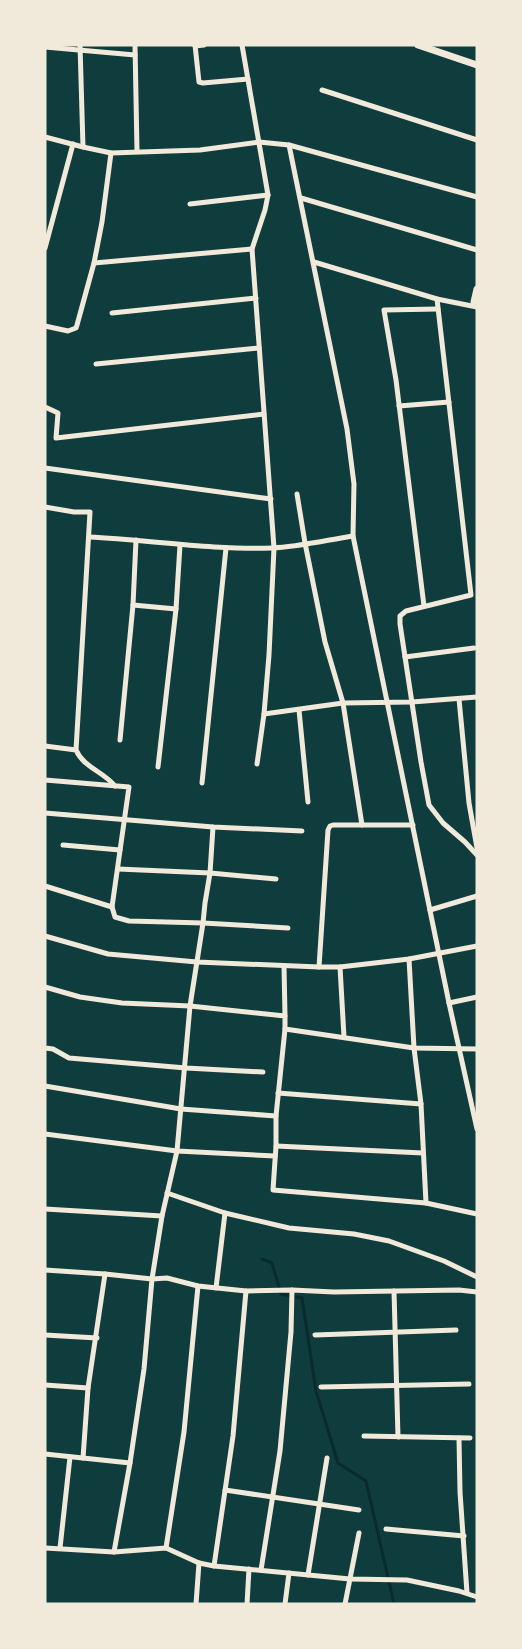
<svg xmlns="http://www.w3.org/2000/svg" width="522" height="1649" font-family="'Open Sans',sans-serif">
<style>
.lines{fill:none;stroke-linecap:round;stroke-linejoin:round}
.stream{stroke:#0a2a2b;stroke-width:3}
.minor{stroke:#f1e9da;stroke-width:5}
.tertiary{stroke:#f1e9da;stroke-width:7}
</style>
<rect width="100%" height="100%" fill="#0f3d3e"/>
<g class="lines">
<path class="stream" d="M262,1259l10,4 9,31 21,4 14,93 22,72 28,18 28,123"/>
<g class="minor">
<path d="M80,45l3,102"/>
<path d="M135,45l2,106"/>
<path d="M195,45l4,37 4,1 45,-4"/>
<path d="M242,45l26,150 -3,15 -13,39 22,299 -5,107 -5,59 79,-11 69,-1 65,-5"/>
<path d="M195,46l9,-1"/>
<path d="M45,47l90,8"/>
<path d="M322,90l155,50"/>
<path d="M45,137l38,10 28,6 89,-3 59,-8 30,3 188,52"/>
<path d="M289,145l58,284 7,55 -1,52 96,467 28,126"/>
<path d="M301,198l176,52"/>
<path d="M190,204l78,-9"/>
<path d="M45,248l28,-104"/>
<path d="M314,262l123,37 40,8"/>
<path d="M94,263l158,-14"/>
<path d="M437,299l34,296 -65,16 -6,5v8l21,138 8,43 14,18 22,19 12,13"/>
<path d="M112,313l144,-15"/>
<path d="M45,326l23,5 8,-3 1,-3 17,-62 8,-41 9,-69"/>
<path d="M96,364l163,-16"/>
<path d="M399,406l50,-4"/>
<path d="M45,407l13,6 -2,25 208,-24"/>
<path d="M45,468l226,31"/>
<path d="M297,494l8,49 20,99 18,61 19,122"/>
<path d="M45,507l29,5h16l-14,238"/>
<path d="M89,537c61,3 122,13 183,11 26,-1 55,-8 81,-12"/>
<path d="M133,605l43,4"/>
<path d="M424,606l-28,-226 -12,-70 54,-1"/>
<path d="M405,657l69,-9"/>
<path d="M459,699l10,104 8,45"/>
<path d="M299,710l9,92"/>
<path d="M120,740l13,-135 3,-65"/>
<path d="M45,746l31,4c8,18 27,21 39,36"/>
<path d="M257,764l7,-50"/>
<path d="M158,767l18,-158 4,-64"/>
<path d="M45,780l84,7 -17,120 3,10 14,4 74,2 85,5"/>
<path d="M202,783l24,-235"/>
<path d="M45,813l168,14 89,4"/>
<path d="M63,845l57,5"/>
<path d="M118,869l92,4 66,6"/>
<path d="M45,886l67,21"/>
<path d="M430,910l47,-14"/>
<path d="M45,936l63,18 89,8 122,5h21l69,-8 68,-13"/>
<path d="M409,959l5,89 7,56 5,99"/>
<path d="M284,966l1,50"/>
<path d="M319,967l9,-137 2,-4 3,-1h80"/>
<path d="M340,967l4,70"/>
<path d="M45,987l35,10 42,6 68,3 95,10v13l129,19 63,1"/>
<path d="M449,1003l28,-6"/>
<path d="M285,1029l-9,87v30l-3,44 153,13 51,11"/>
<path d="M45,1048l8,1 16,9 117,10 77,4"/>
<path d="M45,1086l136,23 95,7"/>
<path d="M278,1093l143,11"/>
<path d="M45,1134l132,17 98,5"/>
<path d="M276,1146l147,7"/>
<path d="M167,1193l58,20 -9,75"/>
<path d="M45,1209l117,7"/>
<path d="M225,1213l64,15 65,6 35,7 55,20 33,16"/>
<path d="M45,1270l60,4 47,5 15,-1 31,8 48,5 46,-1 42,2 125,-2 18,2"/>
<path d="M394,1291l4,146"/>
<path d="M45,1335l52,3"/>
<path d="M315,1335l141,-5"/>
<path d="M45,1385l43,3"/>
<path d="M321,1387l148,-3"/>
<path d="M364,1436l106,2"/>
<path d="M459,1438l1,54 7,101"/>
<path d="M45,1454l85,9"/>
<path d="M83,1458l5,-70 17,-114"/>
<path d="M225,1490l134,20"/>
<path d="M386,1529l78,7"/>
<path d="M45,1548l69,4 52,-4 33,15 15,3 136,13 57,1 52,11 18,6"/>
<path d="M60,1548l10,-91"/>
<path d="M166,1548l18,-116 14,-146"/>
<path d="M114,1552l16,-89 14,-94 8,-90 10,-63 15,-65 13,-145 13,-83 2,-20 5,-30 3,-46"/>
<path d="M214,1566l19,-130 13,-145"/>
<path d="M261,1570l19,-119 11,-119 1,-42"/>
<path d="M308,1575l19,-117"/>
<path d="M196,1604l3,-41"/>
<path d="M247,1604l2,-35"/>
<path d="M285,1604l4,-31"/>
<path d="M345,1604l14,-71"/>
</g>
<g class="tertiary">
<path d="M418,45l59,20"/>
<path d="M477,289l-3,13 3,3"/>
</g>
</g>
<rect width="522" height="1649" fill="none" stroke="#f1e9da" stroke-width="93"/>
</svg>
